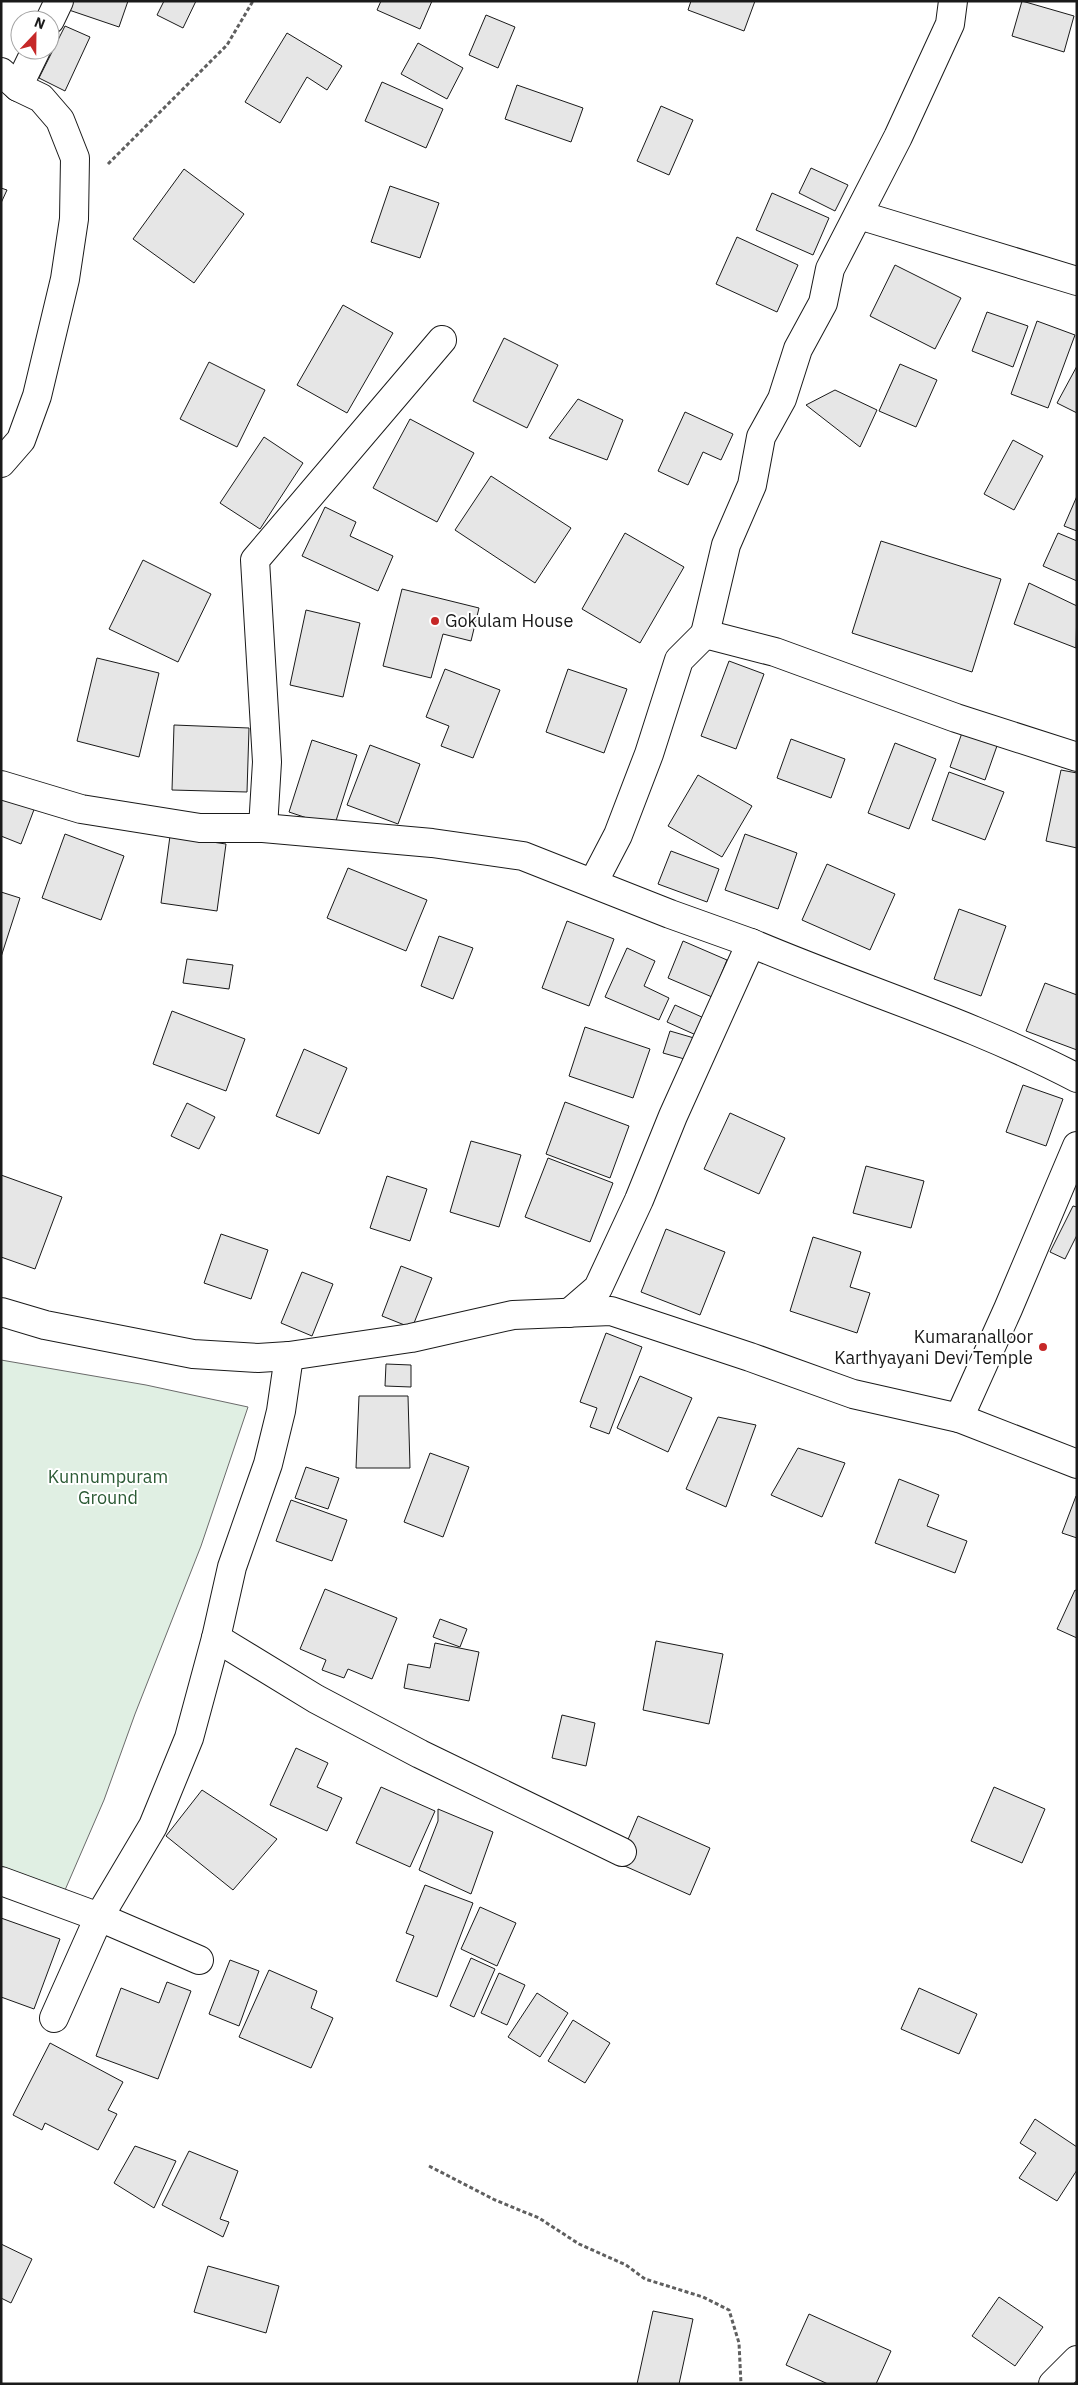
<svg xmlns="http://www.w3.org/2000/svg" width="1078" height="2385" font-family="'IBM Plex Sans',sans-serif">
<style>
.green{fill:#e0efe3;stroke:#6a6a6a}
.building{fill:#e6e6e6;stroke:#1a1a1a}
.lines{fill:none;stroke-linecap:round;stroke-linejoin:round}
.minor-casing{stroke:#1a1a1a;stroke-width:30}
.path{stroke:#5f5f5f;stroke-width:3;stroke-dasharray:4 2.5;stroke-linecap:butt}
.minor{stroke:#fff;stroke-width:28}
.poi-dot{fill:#c62828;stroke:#fff;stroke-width:2}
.labels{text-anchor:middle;stroke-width:4;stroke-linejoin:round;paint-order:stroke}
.poi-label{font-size:18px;fill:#1a1a1a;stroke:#fff;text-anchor:start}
.park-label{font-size:18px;fill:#2b5a34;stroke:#fff}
</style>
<rect width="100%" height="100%" fill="#fff"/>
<path class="green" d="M1,1360l145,25 102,22 -47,139 -66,168 -31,86 -42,97 -61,-20z"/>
<g class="building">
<path d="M69,1h59l-9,26 -53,-18z"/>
<path d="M164,1h32l-13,27 -26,-13z"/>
<path d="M381,1h51l-12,28 -43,-19z"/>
<path d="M691,1h64l-11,30 -56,-21z"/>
<path d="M1022,1l52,15 -10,36 -52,-16z"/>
<path d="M486,15l29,12 -17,41 -29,-13z"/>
<path d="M65,26l25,11 -25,54 -26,-13z"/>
<path d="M287,33l55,33 -15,24 -20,-13 -27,46 -35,-21z"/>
<path d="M418,43l45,25 -16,31 -46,-25z"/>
<path d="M382,82l61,27 -17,39 -61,-27z"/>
<path d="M517,85l66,23 -12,34 -66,-23z"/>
<path d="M661,106l32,14 -24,55 -32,-14z"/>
<path d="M811,168l37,17 -13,26 -36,-18z"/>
<path d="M184,169l60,45 -50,69 -61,-44z"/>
<path d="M390,186l49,17 -19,55 -49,-16z"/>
<path d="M1,188l6,2 -6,13z"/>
<path d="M772,193l57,25 -16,37 -57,-25z"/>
<path d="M737,237l61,28 -21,47 -61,-28z"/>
<path d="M895,265l66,33 -26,51 -65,-33z"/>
<path d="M343,305l50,28 -46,80 -50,-28z"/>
<path d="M987,312l41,14 -15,41 -41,-16z"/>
<path d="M1037,321l38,14 -27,73 -37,-14z"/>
<path d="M504,338l54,27 -31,63 -54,-27z"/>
<path d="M209,362l56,28 -28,57 -57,-28z"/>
<path d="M900,364l37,16 -21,47 -37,-16z"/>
<path d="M1077,366v47l-20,-10z"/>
<path d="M835,390l42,20 -17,37 -54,-42z"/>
<path d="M578,399l45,21 -16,40 -58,-22z"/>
<path d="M685,412l48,22 -12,26 -18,-8 -15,33 -30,-14z"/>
<path d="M410,419l64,34 -37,69 -64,-34z"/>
<path d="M264,437l39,26 -43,66 -40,-26z"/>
<path d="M1013,440l30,16 -29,54 -30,-16z"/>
<path d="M491,476l80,52 -36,55 -80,-53z"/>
<path d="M1077,496v35l-13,-5z"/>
<path d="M325,507l31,15 -6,14 43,20 -15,35 -76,-35z"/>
<path d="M625,533l59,34 -44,76 -58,-34z"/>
<path d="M1058,533l19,8v40l-34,-15z"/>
<path d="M881,541l120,38 -29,93 -120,-39z"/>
<path d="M143,560l68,34 -33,68 -69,-33z"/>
<path d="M1029,583l48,23 -1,42 -62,-24z"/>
<path d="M402,589l77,19 -8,33 -28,-7 -12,44 -48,-12z"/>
<path d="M306,610l54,13 -17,74 -53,-12z"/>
<path d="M97,658l62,15 -20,84 -62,-16z"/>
<path d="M729,661l35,13 -28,75 -35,-13z"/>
<path d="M445,669l55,21 -27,68 -32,-12 8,-20 -23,-9z"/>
<path d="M568,669l59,20 -23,64 -58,-21z"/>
<path d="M174,725l75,3 -2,64 -75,-2z"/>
<path d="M963,730l35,13 -13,37 -35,-13z"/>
<path d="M791,739l54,20 -14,39 -54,-20z"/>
<path d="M312,740l45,15 -23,72 -45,-15z"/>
<path d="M895,743l41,16 -27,70 -41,-16z"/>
<path d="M370,745l50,19 -22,60 -51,-19z"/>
<path d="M1061,770l16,3v75l-31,-7z"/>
<path d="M949,772l55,20 -19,48 -53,-20z"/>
<path d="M698,775l54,31 -30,51 -54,-31z"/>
<path d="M1,795l34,12 -14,37 -20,-8z"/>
<path d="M65,834l59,22 -23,64 -59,-22z"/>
<path d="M745,834l52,19 -19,56 -53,-19z"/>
<path d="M170,836l56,8 -9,67 -56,-8z"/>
<path d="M671,851l48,18 -12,33 -49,-18z"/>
<path d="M827,864l68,30 -25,56 -68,-30z"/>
<path d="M348,868l79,32 -21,51 -79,-33z"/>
<path d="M1,892l19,6 -19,59z"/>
<path d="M959,909l47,17 -25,70 -47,-17z"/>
<path d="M567,921l47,18 -25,67 -47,-18z"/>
<path d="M439,936l34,12 -20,51 -32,-13z"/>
<path d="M683,941l44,19 -15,37 -44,-19z"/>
<path d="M627,948l28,13 -11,25 25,12 -10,22 -54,-23z"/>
<path d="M187,959l46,6 -4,24 -46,-6z"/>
<path d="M1045,983l32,12v55l-51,-19z"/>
<path d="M675,1005l29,13 -8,17 -29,-13z"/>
<path d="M172,1011l73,28 -19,52 -73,-27z"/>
<path d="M585,1027l65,22 -17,49 -64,-22z"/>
<path d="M670,1031l24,7 -6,22 -25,-7z"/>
<path d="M304,1049l43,19 -28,66 -43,-18z"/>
<path d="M1023,1085l40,14 -17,47 -40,-14z"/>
<path d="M565,1102l64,24 -19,52 -64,-24z"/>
<path d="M187,1103l28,14 -16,32 -28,-13z"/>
<path d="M730,1113l55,25 -26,56 -55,-25z"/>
<path d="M471,1141l50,14 -22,72 -49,-15z"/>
<path d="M548,1158l65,25 -23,59 -65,-25z"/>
<path d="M866,1166l58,15 -13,47 -58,-15z"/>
<path d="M1,1175l61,22 -27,72 -34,-12z"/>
<path d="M387,1176l40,13 -17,52 -40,-13z"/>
<path d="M1073,1206l4,1v28l-12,24 -15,-7z"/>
<path d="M666,1229l59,23 -25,63 -59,-23z"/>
<path d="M221,1234l47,16 -17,49 -47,-16z"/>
<path d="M813,1237l48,15 -11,35 20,6 -13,40 -67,-22z"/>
<path d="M401,1266l31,12 -20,50 -30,-12z"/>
<path d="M302,1272l31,12 -21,52 -31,-13z"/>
<path d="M606,1333l36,14 -33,87 -19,-7 7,-19 -17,-6z"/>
<path d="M386,1364l25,1v22l-26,-1z"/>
<path d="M640,1376l52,22 -24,54 -51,-24z"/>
<path d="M359,1396h49l2,72h-54z"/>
<path d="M718,1417l38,8 -30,82 -40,-18z"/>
<path d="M798,1448l47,15 -23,54 -51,-22z"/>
<path d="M430,1453l39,14 -26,70 -39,-15z"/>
<path d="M306,1467l33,11 -11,31 -33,-11z"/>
<path d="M899,1479l40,16 -12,31 40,15 -12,32 -80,-30z"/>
<path d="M1076,1496l1,1v41l-15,-5z"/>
<path d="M291,1500l56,20 -15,41 -56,-20z"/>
<path d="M325,1589l72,29 -25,61 -24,-10 -4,9 -22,-8 4,-10 -26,-11z"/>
<path d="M1075,1590l2,1v47l-20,-9z"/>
<path d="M440,1619l27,10 -7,18 -27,-10z"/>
<path d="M656,1641l67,13 -14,70 -66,-14z"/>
<path d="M435,1643l44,9 -10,49 -65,-13 4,-24 22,4z"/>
<path d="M562,1715l33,8 -9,43 -34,-8z"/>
<path d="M296,1748l32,15 -11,24 25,11 -15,33 -57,-26z"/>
<path d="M381,1787l54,24 -25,56 -54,-24z"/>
<path d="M994,1787l51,22 -23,54 -51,-22z"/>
<path d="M202,1790l75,49 -44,51 -67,-54z"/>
<path d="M438,1809l55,23 -22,62 -52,-24 19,-49z"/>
<path d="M638,1816l72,32 -20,47 -72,-32z"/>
<path d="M425,1885l48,18 -36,94 -41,-16 18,-45 -8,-3z"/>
<path d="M480,1907l36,16 -19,43 -36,-17z"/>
<path d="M1,1918l59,21 -26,70 -33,-12z"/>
<path d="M471,1958l24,11 -21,48 -24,-11z"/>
<path d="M230,1960l29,11 -20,55 -30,-12z"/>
<path d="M269,1970l48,21 -6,17 22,10 -22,50 -72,-31z"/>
<path d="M499,1973l26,12 -18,40 -26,-12z"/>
<path d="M167,1982l24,9 -33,88 -62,-23 25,-68 38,15z"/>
<path d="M919,1988l58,26 -18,40 -58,-25z"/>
<path d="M537,1993l31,20 -28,44 -32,-20z"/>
<path d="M573,2020l37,23 -25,40 -37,-22z"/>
<path d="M50,2043l73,39 -15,28 9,4 -19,36 -53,-27 -3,7 -29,-15z"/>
<path d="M1035,2119l42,28v23l-20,31 -38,-23 17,-25 -16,-10z"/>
<path d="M135,2146l41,15 -22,47 -40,-25z"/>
<path d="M189,2151l49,20 -18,48 9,3 -6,15 -61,-32z"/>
<path d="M1,2244l31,15 -21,44 -10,-5z"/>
<path d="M208,2266l71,20 -13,47 -72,-21z"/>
<path d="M999,2297l44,30 -28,39 -43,-30z"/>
<path d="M653,2311l40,8 -14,65h-42z"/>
<path d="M809,2314l82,37 -15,33h-48l-42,-19z"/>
</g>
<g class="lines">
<g class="minor-casing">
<g id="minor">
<path d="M50,20l9,-19"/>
<path d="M1,72l17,15 23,11 19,22 15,38 -1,61 -9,60 -28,117 -16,44 -20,23"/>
<path d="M18,87l18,-37"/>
<path d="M859,215l218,66"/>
<path d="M705,634l21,-89 26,-60 9,-48 21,-38 16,-50 25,-46 7,-34 68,-132 52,-113 3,-23"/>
<path d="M1,785l80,24 119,19h63l169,15 91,13 147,58 81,29"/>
<path d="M263,828l4,-66 -12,-202 187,-220"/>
<path d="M593,883l25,-48 31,-81 30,-94 26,-26 70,18 181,66 121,39"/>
<path d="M1,1312l44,13 148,29 65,4 31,-2 122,-18 102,-23 98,-4 139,46 103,37 106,24 49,-109 69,-163"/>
<path d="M569,1313l29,-25 41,-88 34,-84 78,-173c108,46 221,80 326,135"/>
<path d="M959,1418l118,46"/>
<path d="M216,1638l100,61 104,55 202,98"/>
<path d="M1,1881l98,36 100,43"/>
<path d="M54,2018l45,-101 54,-91 36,-88 27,-100 16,-71 36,-103 13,-53 8,-55"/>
<path d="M1053,2384l24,-24"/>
</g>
</g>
<g class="path">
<path d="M108,164l119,-119 26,-44"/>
<path d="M429,2166l66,34 44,18 40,26 47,21 19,14 58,18 26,13 10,33 2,41"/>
</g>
<use href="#minor" class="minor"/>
</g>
<g class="poi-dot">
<circle cx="435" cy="621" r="5"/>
<circle cx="1043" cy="1347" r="5"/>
</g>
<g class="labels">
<g class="poi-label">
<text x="445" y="627">Gokulam House</text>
<text x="1033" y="1343" text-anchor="end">Kumaranalloor<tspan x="1033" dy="21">Karthyayani Devi Temple</tspan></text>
</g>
<g class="park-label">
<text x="108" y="1483">Kunnumpuram<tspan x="108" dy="21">Ground</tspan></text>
</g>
</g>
<rect width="1078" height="2385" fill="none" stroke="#1a1a1a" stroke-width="5"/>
<g transform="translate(35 35) rotate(22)"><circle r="24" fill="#ffffff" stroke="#a3a3a3"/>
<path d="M0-4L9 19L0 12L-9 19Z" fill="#c62828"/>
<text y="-8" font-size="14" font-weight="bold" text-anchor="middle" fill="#1a1a1a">N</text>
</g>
</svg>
